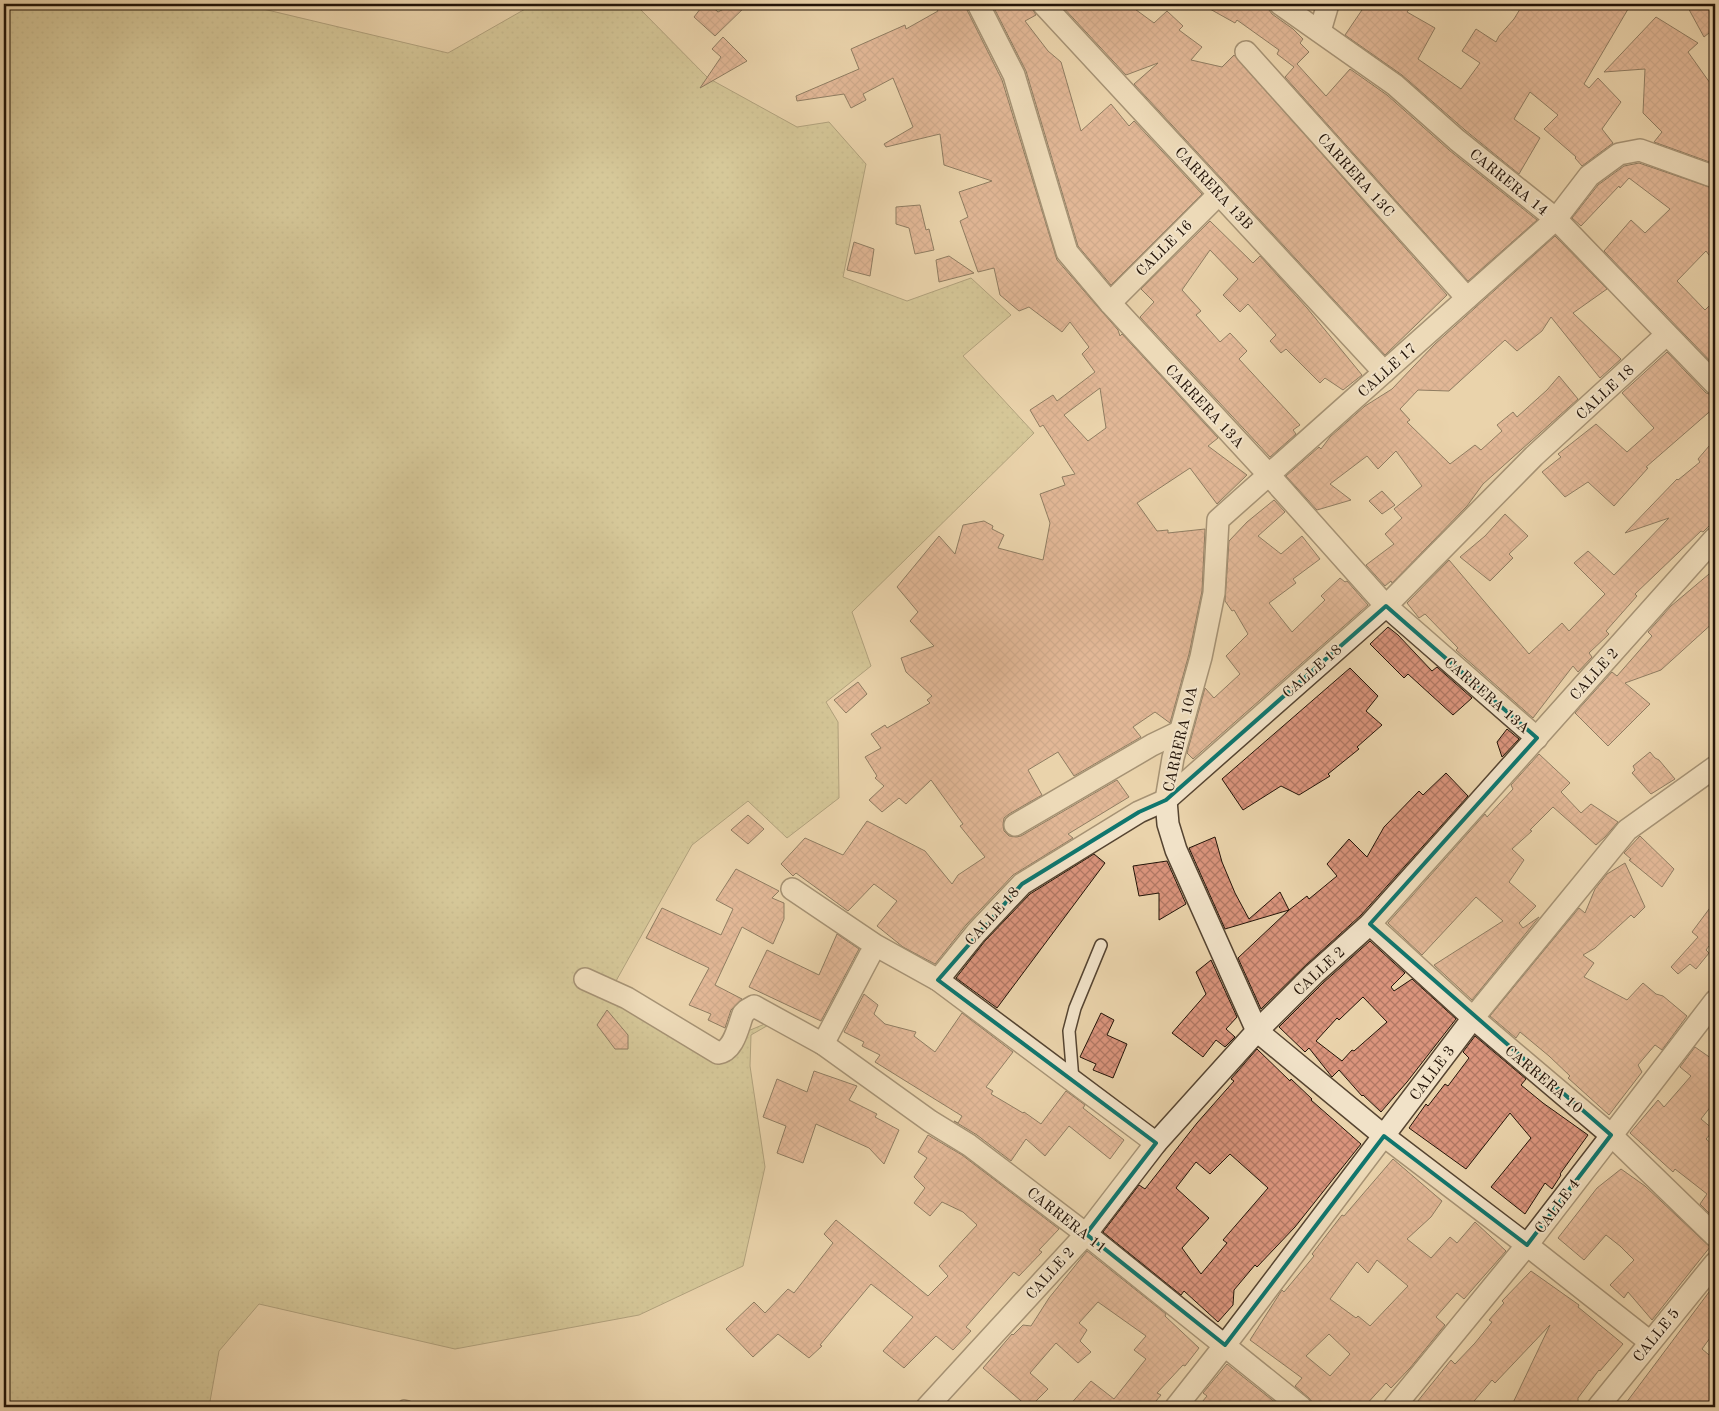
<svg xmlns="http://www.w3.org/2000/svg" width="1719" height="1411" font-family="'Old Standard TT',serif">
<style>
.grass{fill:url(#grass-dots);stroke:#706746}
.building{fill:url(#building-cross-hatch);stroke:#231408;fill-rule:evenodd}
.lines{fill:none;stroke-linecap:round;stroke-linejoin:round}
.lane-casing{stroke:#554431;stroke-width:14}
.street-casing{stroke:#554431;stroke-width:24}
.lane{stroke:#f1e2c8;stroke-width:11}
.street{stroke:#f1e2c8;stroke-width:21}
.marked{fill:none;stroke:#0f766e;stroke-width:4;stroke-linejoin:round}
.labels{text-anchor:middle;stroke-width:4;stroke-linejoin:round;paint-order:stroke}
.street-label{font-size:15px;fill:#231408;stroke:#f1e2c8}
</style>
<defs>
<pattern id="grass-dots" width="8" height="8" patternUnits="userSpaceOnUse" patternTransform="scale(1.25)"><rect width="8" height="8" fill="#beba84"/><path d="M2 2h.1M6 6h.1" fill="none" stroke="#a39f70" stroke-width="1.8" stroke-linecap="round"/></pattern>
<pattern id="building-cross-hatch" width="8" height="8" patternUnits="userSpaceOnUse" patternTransform="scale(1.25)"><rect width="8" height="8" fill="#da947c"/><path d="M0 0l8 8M0 8l8-8" fill="none" stroke="#b07864"/></pattern>
</defs>
<rect width="100%" height="100%" fill="#ead3ab"/>
<filter id="stains"><feTurbulence type="fractalNoise" baseFrequency=".004" numOctaves="4"/><feColorMatrix values="0 0 0 0 .2 0 0 0 0 .09 0 0 0 0 .02 0 0 0 .5 -.17"/></filter>
<radialGradient id="worn" r=".72"><stop offset=".6" stop-color="#630" stop-opacity="0"/><stop offset="1" stop-color="#630" stop-opacity=".3"/></radialGradient>
<path class="grass" d="M4,4h238l206,49 86,-49 106,5 68,69 89,49 32,-5 37,42 -23,113 64,24 64,-23 40,37 -48,41 71,77 -182,179 19,54 -45,36 12,20 1,76 -52,40 -39,-37 -56,44 -76,136 103,62 65,-27 -33,19 -1,31 15,101 -22,99 -104,49 -184,34 -196,-45 -40,47 -10,56h-205z"/>
<g class="building">
<path d="M704,4h5l9,8 15,-8h15l-33,32 -21,-19z"/>
<path d="M934,4h32l1,6 35,70 55,180 61,70 2,6 2,-2 96,104 -10,8 39,29 -30,29 -27,-36 -53,35 20,28 11,-1v3l37,-4 -3,62 -13,63 -19,69 -15,-11 -22,15 8,10 -67,39 -16,-24 -30,18 14,25 -33,19 -5,4 -1,7 1,6 5,5 7,1 5,-1 96,-56 12,17 -61,37 5,4 -60,37 -47,50 -31,39 -32,-17 -26,-21 20,-25 -23,-17 -26,27 -52,-38 -3,3 -12,-12 24,-26 38,17 24,-34 58,30 27,33 6,-9 27,-18 -25,-31 3,-2 -32,-44 -25,24 -7,-6 -17,14 -13,-12 15,-14 -9,-8 2,-2 -12,-19 16,-9 -10,-14 14,-9 2,3 43,-25 -3,-3 5,-4 -26,-24 -5,-14 33,-12 -24,-25 8,-9 -21,-25 42,-51 16,18 8,-29 21,-4 9,5 -1,3 12,6 -6,13 45,12 7,-37 -10,-29 25,-9 -3,-8 13,-3 -32,-49 -3,2 -10,-17 23,-15 4,6 38,-29 -13,-18 7,-7 -19,-25 -8,10 -33,-25 -10,4 -19,-16 -6,-27 -16,4 -18,-51 8,-4 -9,-25 33,-11 -48,-16 -4,-31 -54,13 -2,-3 29,-17 -20,-49 -30,16 3,6 -15,8 -7,-14 -47,7 -1,-5 63,-27 -8,-20 54,-24 1,4 32,-18zM1100,388l6,40 -18,13 -24,-26z"/>
<path d="M992,4h39v3l5,8 -11,6 23,30 13,11 20,69 30,-27 18,22 5,-5 68,73 -91,91 -33,-39 -52,-175z"/>
<path d="M1060,4h68l26,19 13,-12 16,15 -4,4 23,17 -11,13 31,7 12,-12 213,240 -62,60 -251,-271 24,-21 -32,12z"/>
<path d="M1201,4h67l1,6 3,4 21,15 10,10 -3,4 9,9 -12,12 29,32 24,-27 37,26 62,55 88,70 -69,61 -183,-204 9,-10 -17,-13 2,-4 -42,-30 -2,3z"/>
<path d="M1366,4h47l-6,8 28,16 -17,31 43,30 19,-26 -18,-12 14,-22 20,13 3,-6 15,-17 9,-15h108l-47,80 5,4 9,-10 23,24 -19,27 11,14 -31,23 -7,-8 1,-1 -32,-28 14,-14 -28,-23 -16,27 26,19 -21,36 -54,-44 -63,-55 -57,-40z"/>
<path d="M1686,4h23l6,9v15l-11,9z"/>
<path d="M1656,17l42,26 -10,9 27,38v74l-61,-22 8,-10 -19,-19 2,-44 -41,3z"/>
<path d="M723,37l24,24 -47,27 21,-31 -9,-8z"/>
<path d="M1639,163l76,26v74l-9,-12 -29,30 28,29 10,-10v66l-111,-115 27,-31 14,13 25,-24 -41,-31 -9,10 -1,-2 -38,40 -9,-8 26,-33 26,-19z"/>
<path d="M920,205l6,25 3,-1 5,21 -19,4 -6,-26 -13,-4v-17z"/>
<path d="M1210,221l43,42 7,-7 47,52 55,67 -19,15 -18,-12 -5,5 -34,-34 -5,4 -11,-12 6,-6 -28,-31 -8,8 -17,-17 15,-16 -28,-29 -28,40 19,21 -5,4 24,27 10,-9 17,18 -8,8 61,66 -7,5 3,4 -26,23 -130,-140 14,-15 -13,-13z"/>
<path d="M1555,236l52,53 -34,24 48,46 -21,19 -49,-61 -9,14 -25,20 -12,-11 -56,51 -31,-1 -18,19 10,11 -3,2 43,42 25,-19 6,5 21,-19 -5,-6 16,-13 4,5 30,-27 12,-14 19,23 -95,85 -16,22 -75,77 -1,-2 -6,5 -19,-21 28,-21 -9,-10 17,-16 -8,-9 28,-23 -26,-35 -18,18 -11,-13 -37,28 21,16 -34,10 -31,-34 33,-29 2,2 9,-12 35,-31 27,-17 43,-45z"/>
<path d="M854,242l20,7 -4,27 -23,-6z"/>
<path d="M949,256l25,17 -35,9 -3,-22z"/>
<path d="M1667,352l39,41 9,3v11l-69,60 2,1 -34,38 -26,-24 -23,15 -23,-25 19,-15 -3,-3 38,-30 31,28 27,-24 -32,-35z"/>
<path d="M1715,439v81l-12,12 -2,-1 -66,63 2,2 -31,35 3,3 -20,19 3,4 -14,15 -5,-6 -40,52 -77,-68 2,-2 -33,-34 -6,4 -12,-15 42,-43 80,94 33,-31 7,8 36,-37 -31,-31 14,-12 26,24 55,-57 -44,15 52,-54 1,1 22,-18 -2,-3z"/>
<path d="M1382,491l13,14 -13,9 -13,-13z"/>
<path d="M1274,500l11,12 -27,24 23,18 21,-18 18,23 -27,20 3,4 -27,20 23,29 33,-32 -4,-4 19,-18 5,4 2,-1 21,24 -175,154 -6,-6 18,-65 9,10 26,-24 -14,-18 22,-22 -14,-24 -2,1 -7,-10 4,-60 18,-19z"/>
<path d="M1505,514l23,22 -19,18 4,4 -23,23 -30,-24 25,-21z"/>
<path d="M1715,569v52l-54,49 -36,13 25,21 -42,42 -33,-33 37,-41 5,4 35,-40 -4,-4 23,-26z"/>
<path d="M1388,627l10,8 34,36 5,-4 35,31 -19,17 -45,-41 -4,4 -34,-34z"/>
<path d="M1350,668l28,28 -12,15 16,14 -25,22 2,2 -31,25 2,2 -31,19 -18,-9 -38,24 -21,-31z"/>
<path d="M858,682l9,12 -21,19 -12,-13z"/>
<path d="M1507,729l12,10 -17,18 -5,-15z"/>
<path d="M1650,752l5,6 4,2 16,19 -24,15 -19,-21 3,-3 -2,-4z"/>
<path d="M1539,754l31,29 -9,9 20,21 10,-9 27,18 -13,15 -9,8 -43,-38 -23,23 2,1 -20,18 12,11 -15,22 27,24 -17,17 4,5 16,-11 -67,83 -38,-35 69,-44 -27,-24 -54,58 -34,-32 97,-109 2,3 26,-28 -2,-4z"/>
<path d="M1446,773l22,23 -107,119 -55,50 -45,44 -23,-51 51,-48 -64,19 -36,-81 26,-11 7,25 13,31 14,26 31,-27 9,18 18,-14 2,3 28,-23 -10,-12 22,-25 18,18 17,-30 35,-36 4,4z"/>
<path d="M748,815l16,14 -16,15 -17,-14z"/>
<path d="M1640,836l34,33 -12,18 -33,-27 2,-1 -7,-6z"/>
<path d="M1094,854l11,9 -108,145 -41,-30 29,-37 45,-47z"/>
<path d="M1167,861l19,43 -27,16v-27l-20,3 -6,-30z"/>
<path d="M1625,863l20,44 -11,11 -3,-3 -36,33 -12,7 11,8 -10,14 43,23 16,-17 13,11 7,2 24,20 -25,34 -7,-5 -17,20 4,7 -33,43 -41,-37 2,-2 -21,-20 -29,-24 -4,6 -26,-22 89,-108 6,5 10,-24 12,-15z"/>
<path d="M736,869l43,22 -7,7 12,5v16l-11,25 -31,-17 -27,58 27,14 -11,11 -6,18 -17,-8 3,-6 -22,-9 20,-37 -63,-30 16,-30 59,27 12,-26 -17,-9z"/>
<path d="M1715,901v50l-6,-5 -3,4 3,3 -13,16 -6,-5 -12,10 -7,-7 27,-30 -6,-5z"/>
<path d="M837,934l22,15 -38,72 -72,-34 18,-37 52,25z"/>
<path d="M1370,941l35,32 -14,14 3,4 18,-12 44,40 -49,63 -26,30 -18,-17 -1,1 -23,-26 -7,7 -23,-29 -4,4 -26,-25 44,-44zM1363,997l24,25 -33,29 -2,-1 -10,11 -26,-20 21,-23 2,2z"/>
<path d="M1211,960l26,57 -11,12 9,8 -10,10 -9,-7 -13,17 -31,-24 34,-39 -10,-22z"/>
<path d="M864,994l14,11 -4,9 11,10 31,8 -2,4 21,16 27,-39 51,39 -27,35 7,4 -2,3 32,19 1,-1 17,12 25,-33 19,14 -2,3 41,32 -14,19 -41,-33 -24,30 -19,-17 -15,22 -34,-26 -23,-14 4,2 4,-7 -87,-54 5,-7 -18,-9 2,-4 -20,-10z"/>
<path d="M607,1010l21,25v14h-13l-18,-24z"/>
<path d="M1101,1013l13,7 -7,15 20,9 -14,34 -20,-8 3,-6 -16,-7z"/>
<path d="M1475,1036l51,43 -5,6 22,18 45,32 -28,39 1,1 -9,14 -7,-6 -20,31 -34,-27 40,-49 -21,-25 -44,56 -57,-41 17,-24 2,2 17,-22 3,2 21,-28 -6,-6z"/>
<path d="M1695,1047l20,14v40l-14,18 13,11 -8,9 9,8v72l-15,-15 7,-10 -32,-25 -2,3 -43,-39 28,-33 6,7 27,-31 -11,-9z"/>
<path d="M1257,1049l33,32 1,-2 21,20 -1,1 50,44 -66,83 -38,40 -2,-2 -21,25 -1,15 -15,17 -34,-31 -3,4 -78,-63 36,-47 6,4 52,-66 37,-42 -3,-2zM1230,1154l38,34 -45,52 4,3 -26,31 -19,-26 27,-30 -33,-30 20,-26 14,12z"/>
<path d="M814,1071l43,15 -8,14 28,14 -2,3 24,13 -15,34 -15,-16 -53,-24 -13,39 -26,-10 9,-27 -23,-9 14,-38 30,13z"/>
<path d="M928,1135l34,20 97,74 -20,21 3,2 -23,24 -5,-4 -48,55 5,4 -18,19 -17,-14 -32,32 -21,-17 30,-34 -42,-33 -51,61 2,1 -13,12 -31,-24 -25,23 -27,-28 28,-27 11,11 23,-24 6,4 39,-50 -9,-9 12,-14 92,76 20,-20 -9,-10 38,-41 -14,-13 -21,-10 -12,14 -16,-13 11,-15 -11,-11 13,-19 -9,-6z"/>
<path d="M1393,1159l49,42 -11,16 -24,22 24,19 19,-21 7,6 18,-21 31,29 -42,48 -7,-6 -21,24 9,8 -35,43 -19,20 -5,-5 -22,24h-51l-1,-5 -3,-4 -14,-12 7,-8 -52,-38 32,-50 2,2 30,-36 -2,-2 30,-39 2,1zM1377,1260l31,26 -38,40 -12,-10 -2,2 -26,-19 27,-37 11,11zM1329,1334l21,20 -20,22 -24,-20z"/>
<path d="M1621,1169l24,17 65,61 -58,73 -24,-28 -4,6 -14,-13 24,-25 -14,-14 -14,-11 -22,25 -26,-22 39,-50z"/>
<path d="M1087,1251l79,63 -1,2 34,32 -14,18 -2,-1 -26,28 4,2 -10,12h-83l23,-26 23,18 32,-40 -12,-9 12,-14 -48,-34 -19,21 8,7 -7,11 11,11 -13,11 -22,-20 -26,30 18,16 -18,18h-2l-45,-39 29,-34 1,1 10,-10 8,1 18,-28z"/>
<path d="M1531,1271l48,34 -1,2 45,37 -23,27 -1,-1 -21,28v6l-34,-2 7,5h-40l39,-82 -55,58 -3,-3 -23,27h-56l38,-47 4,4 20,-21 17,-21 -3,-2 15,-17 -2,-2z"/>
<path d="M1715,1284v47l-13,18 13,11v47h-92z"/>
<path d="M1227,1364l54,43h-83l9,-11 -4,-3z"/>
</g>
<g class="lines">
<g class="lane-casing">
<g id="lane">
<path d="M1073,1080l-4,-49 6,-23 26,-63"/>
<path d="M404,1406l4,1"/>
</g>
</g>
<g class="street-casing">
<g id="street">
<path d="M978,4l36,71 53,177 43,51 159,172 117,131 151,132"/>
<path d="M1043,4l341,368"/>
<path d="M1280,4l115,81 62,55 99,79 159,165"/>
<path d="M1320,31l8,-27"/>
<path d="M1246,52l221,246"/>
<path d="M1110,303l109,-109"/>
<path d="M1015,825l137,-80 27,-13"/>
<path d="M792,889l83,56 63,35 218,163"/>
<path d="M1370,924l103,94 138,117 104,101"/>
<path d="M585,979l42,19 91,55c16,-2 20,-26 25,-39l4,-4 7,-4 69,38 107,77 39,24 117,89 215,173"/>
<path d="M938,980l38,-47 46,-49 117,-72 27,-12 220,-194 148,-150 132,-121"/>
<path d="M823,1044l47,-89"/>
<path d="M1650,1342l-123,-97 -143,-109 -127,-105 -81,-181 -8,-26 -2,-24 7,-42 28,-101 13,-64 4,-73 338,-301 33,-43 30,-22 21,-4 75,27"/>
<path d="M927,1407l159,-173 70,-91 101,-112 57,-57 56,-50 345,-386"/>
<path d="M1176,1407l49,-62 248,-327 154,-188 88,-63"/>
<path d="M1394,1407l133,-162 188,-244"/>
<path d="M1598,1407l117,-144"/>
</g>
</g>
<use href="#lane" class="lane"/>
<use href="#street" class="street"/>
</g>
<path d="M0 0H1719V1411H0ZM1386,606l151,132 -167,186 241,211 -84,110 -143,-109 -159,209 -139,-111 70,-91 -218,-163 84,-96 117,-72 27,-12z" fill="#ead3ab" fill-opacity=".55" fill-rule="evenodd"/>
<path class="marked" d="M1386,606l151,132 -167,186 241,211 -84,110 -143,-109 -159,209 -139,-111 70,-91 -218,-163 84,-96 117,-72 27,-12z"/>
<g class="labels">
<g class="street-label">
<text transform="translate(1356 175) rotate(48)" y="5">CARRERA 13C</text>
<text transform="translate(1509 182) rotate(39)" y="5">CARRERA 14</text>
<text transform="translate(1214 188) rotate(47)" y="5">CARRERA 13B</text>
<text transform="translate(1164 248) rotate(-45)" y="5">CALLE 16</text>
<text transform="translate(1387 370) rotate(-42)" y="5">CALLE 17</text>
<text transform="translate(1605 392) rotate(-43)" y="5">CALLE 18</text>
<text transform="translate(1205 406) rotate(47)" y="5">CARRERA 13A</text>
<text transform="translate(1312 671) rotate(-41)" y="5">CALLE 18</text>
<text transform="translate(1594 674) rotate(-48)" y="5">CALLE 2</text>
<text transform="translate(1487 695) rotate(41)" y="5">CARRERA 13A</text>
<text transform="translate(1180 739) rotate(-77)" y="5">CARRERA 10A</text>
<text transform="translate(992 916) rotate(-48)" y="5">CALLE 18</text>
<text transform="translate(1319 971) rotate(-43)" y="5">CALLE 2</text>
<text transform="translate(1432 1073) rotate(-53)" y="5">CALLE 3</text>
<text transform="translate(1544 1079) rotate(40)" y="5">CARRERA 10</text>
<text transform="translate(1557 1206) rotate(-53)" y="5">CALLE 4</text>
<text transform="translate(1067 1220) rotate(38)" y="5">CARRERA 11</text>
<text transform="translate(1050 1273) rotate(-48)" y="5">CALLE 2</text>
<text transform="translate(1656 1335) rotate(-51)" y="5">CALLE 5</text>
</g>
</g>
<rect width="1719" height="1411" fill="none" stroke="#ead3ab" stroke-width="20"/>
<rect x="5" y="5" width="1709" height="1401" fill="none" stroke="#231408" stroke-width="2.5"/>
<rect x="10" y="10" width="1699" height="1391" fill="none" stroke="#231408"/>
<rect width="100%" height="100%" filter="url(#stains)"/>
<rect width="100%" height="100%" fill="url(#worn)"/>
</svg>
